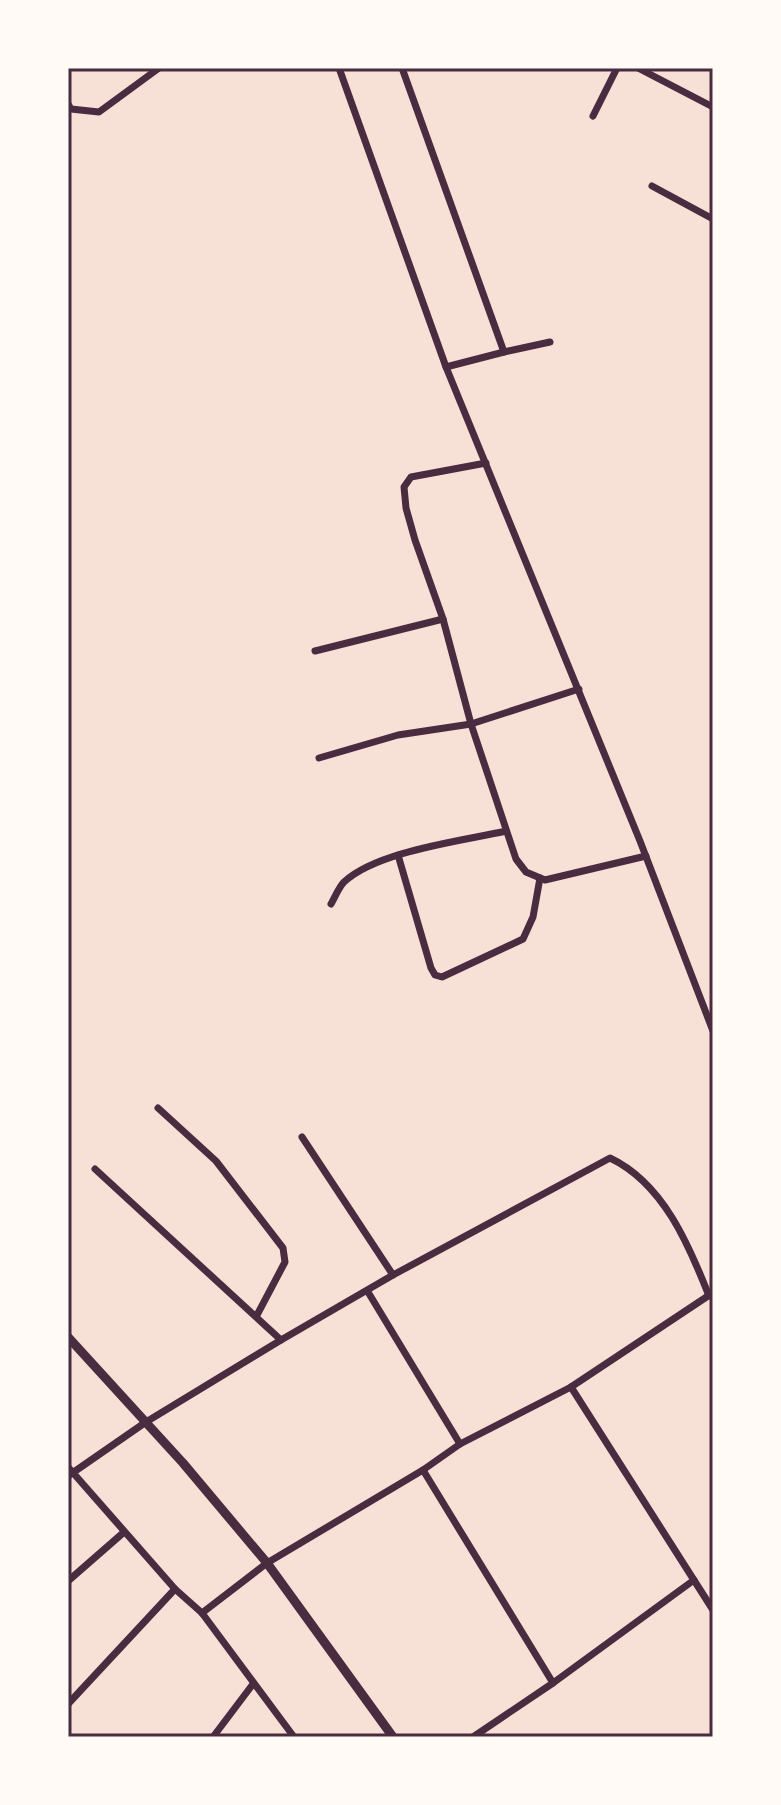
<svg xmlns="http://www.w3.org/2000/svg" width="781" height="1805" font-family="Cabin,sans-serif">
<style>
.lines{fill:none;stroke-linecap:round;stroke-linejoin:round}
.minor{stroke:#4a2c40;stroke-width:7}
.tertiary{stroke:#4a2c40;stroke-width:9}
.neatline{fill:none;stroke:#4a2c40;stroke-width:3}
</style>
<rect width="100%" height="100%" fill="#f7e1d7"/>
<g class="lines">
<g class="minor">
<path d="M339,68l107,299 194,474 73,190"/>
<path d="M402,68l102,284 -58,15"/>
<path d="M638,68l75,39"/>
<path d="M68,104l3,5 28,3 60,-44"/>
<path d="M593,116l24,-48"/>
<path d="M652,186l61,33"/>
<path d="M504,352l46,-10"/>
<path d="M486,463l-75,14 -7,10 2,21 9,32 28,79 28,105 45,135 10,13 19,8 101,-24"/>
<path d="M315,651l128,-32"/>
<path d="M319,758l79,-23 73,-11 108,-35"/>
<path d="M398,855l33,113 4,7 7,2 81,-38 10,-22 7,-39"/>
<path d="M331,904c4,-7 8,-17 13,-22 33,-31 118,-41 162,-51"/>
<path d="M158,1108l58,53 67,87 2,14 -28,53"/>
<path d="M302,1137l91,138"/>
<path d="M95,1169l186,171"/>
<path d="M368,1292l92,152"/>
<path d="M571,1387l142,223"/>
<path d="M68,1467l107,122 27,24 92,124"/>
<path d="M423,1470l130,213"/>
<path d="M68,1476l78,-54 135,-82 112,-65 217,-117c53,25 79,87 99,138"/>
<path d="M68,1581l55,-48"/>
<path d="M202,1613l65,-50 156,-93 37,-26 111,-57 140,-93"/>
<path d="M68,1704l107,-115"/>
<path d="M213,1737l40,-53"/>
<path d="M473,1737l80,-54 141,-103"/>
</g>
<path class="tertiary" d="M68,1337l115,126 84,100 126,174"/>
</g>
<rect width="781" height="1805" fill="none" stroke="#fffaf5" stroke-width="140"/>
<rect x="70" y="70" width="641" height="1665" class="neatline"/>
</svg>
